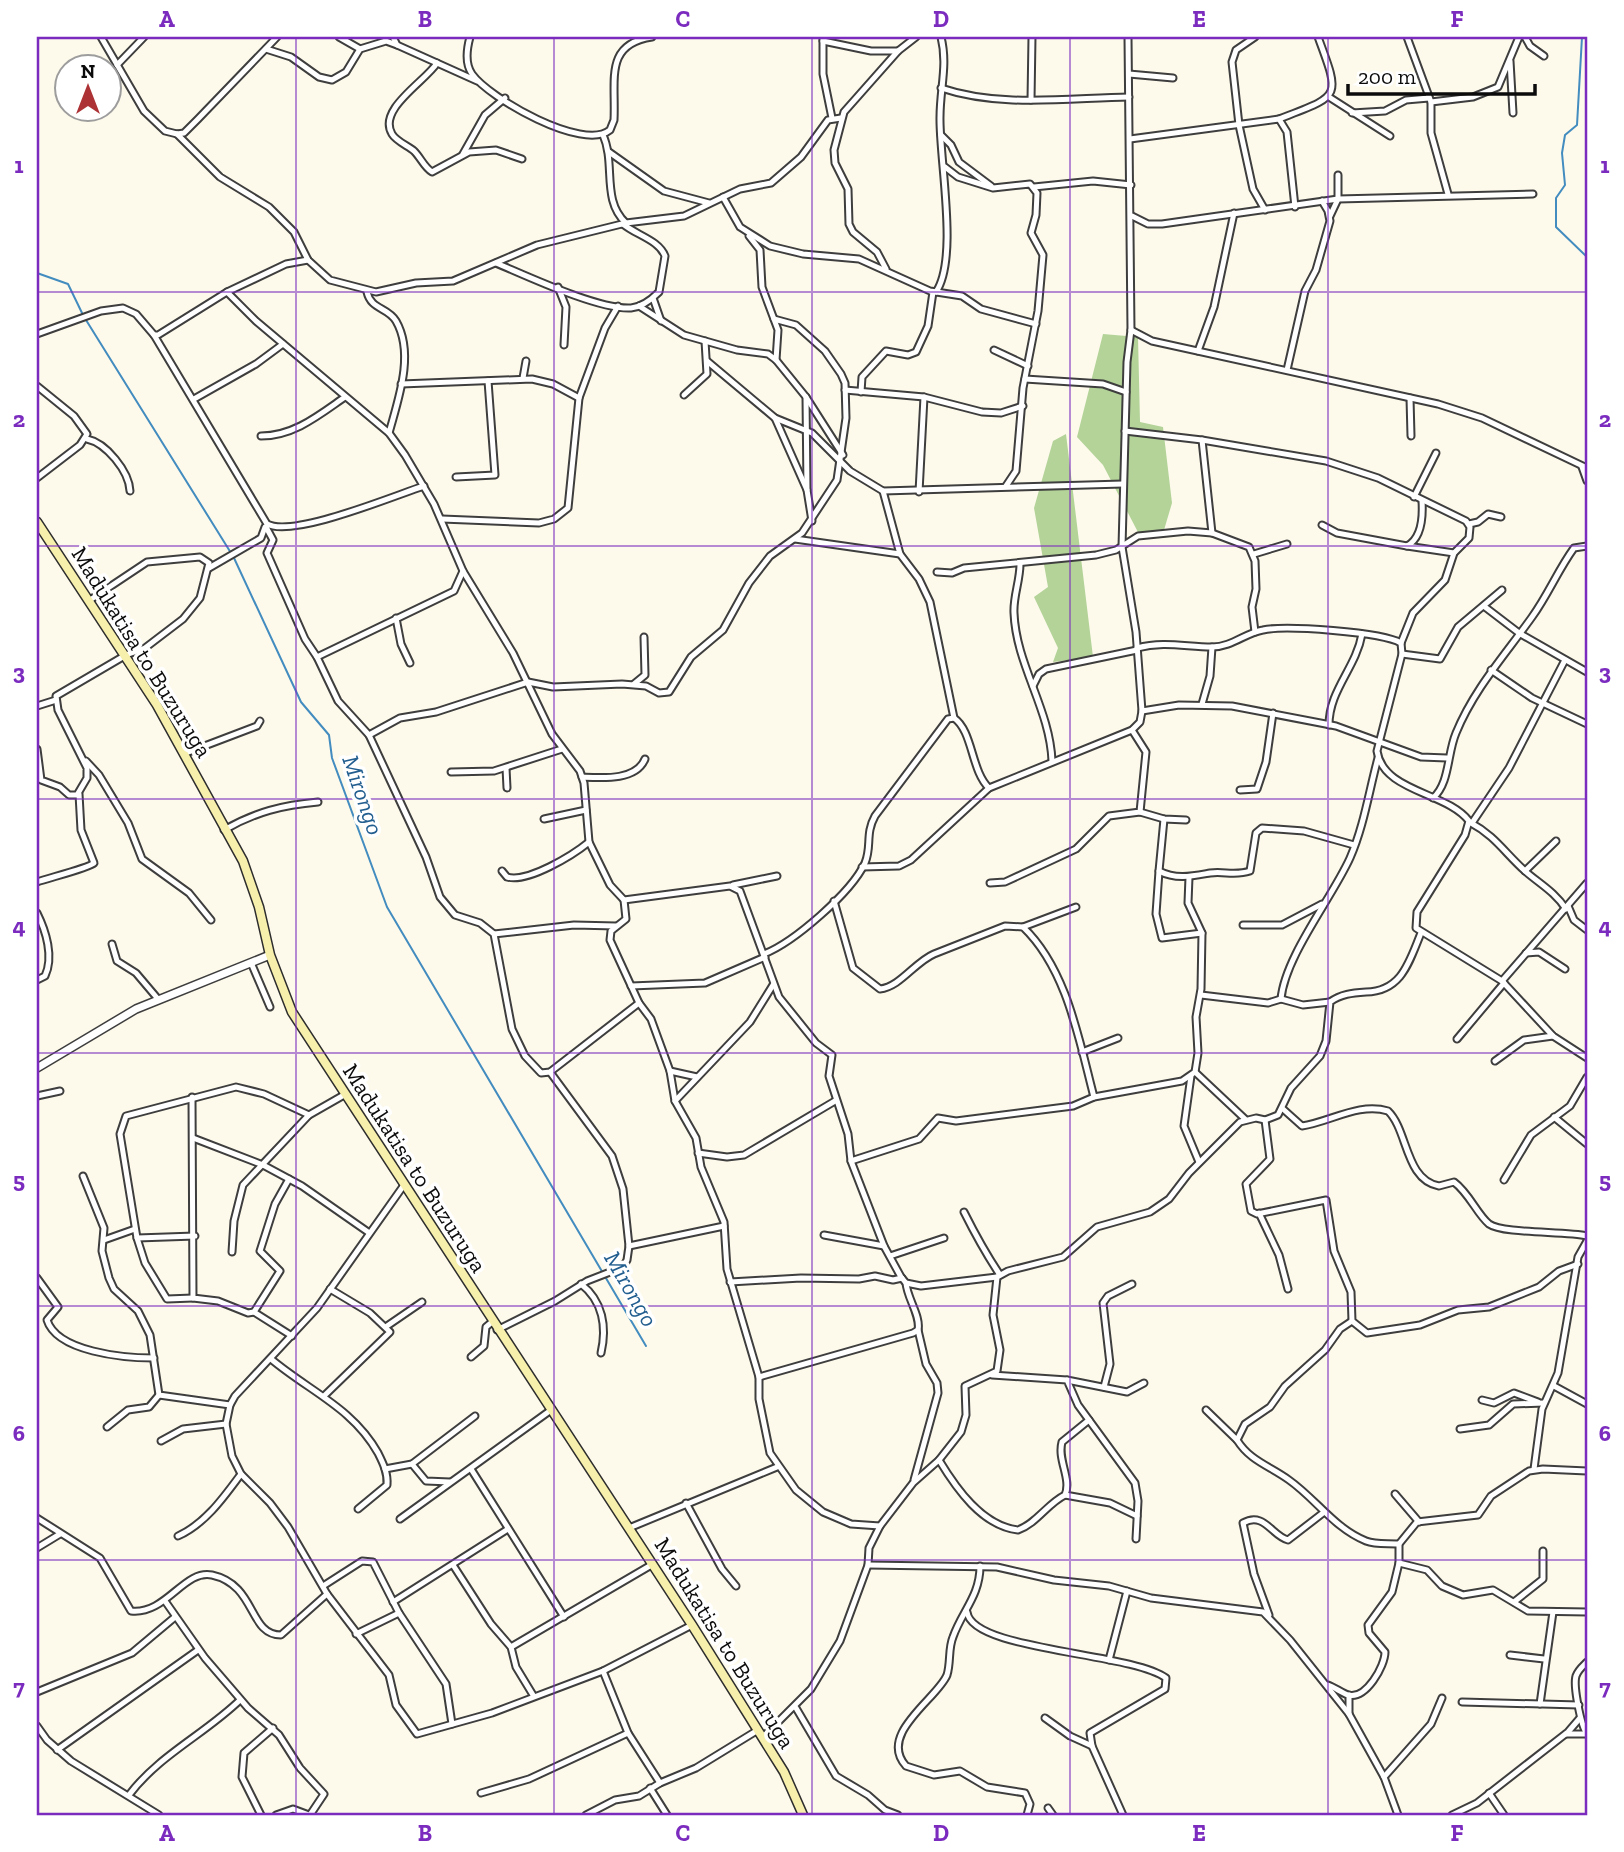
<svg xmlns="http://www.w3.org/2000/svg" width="1624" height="1852" font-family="'Zilla Slab',serif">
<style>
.forest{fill:#b3d399}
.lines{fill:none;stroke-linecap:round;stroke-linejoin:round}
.stream{stroke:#438cbf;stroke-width:2}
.minor-casing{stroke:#3e3e3e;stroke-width:9}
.tertiary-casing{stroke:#3e3e3e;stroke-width:10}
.secondary-casing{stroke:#2d2d2d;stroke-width:11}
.minor{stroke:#fff;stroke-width:5}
.tertiary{stroke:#fff;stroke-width:7}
.secondary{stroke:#f7efac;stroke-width:8}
.grid{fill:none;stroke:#7b2cbf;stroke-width:2;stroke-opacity:0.55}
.labels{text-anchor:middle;stroke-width:7;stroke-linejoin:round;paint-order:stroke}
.street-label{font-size:23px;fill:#0b0b0b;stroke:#fff}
.water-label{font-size:24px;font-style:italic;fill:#225e8f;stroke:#fff}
.neatline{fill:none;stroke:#7b2cbf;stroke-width:2.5}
.grid-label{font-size:23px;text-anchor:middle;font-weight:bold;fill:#7b2cbf}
</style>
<rect width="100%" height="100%" fill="#fdfaeb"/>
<g class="forest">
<path d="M1103,334l35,3 2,85 23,5 9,76 -8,27 -24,6 -37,-71 -26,-28z"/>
<path d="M1066,434l27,223 -40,5 5,-14 -24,-51 14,-10 -14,-79 19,-67z"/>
</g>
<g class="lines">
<g class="stream">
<path d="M1582,37l-5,88 -12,10 -3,18 3,32 -9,13v29l31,30"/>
<path d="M37,273l31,11 15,31"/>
<path d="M86,320l145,233"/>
<path d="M234,558l67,144 28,33 3,23 55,149 259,439"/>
</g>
<g class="minor-casing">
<g id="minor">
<path d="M101,37l43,74 21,20 12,3 7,-1 14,-14 79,-82"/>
<path d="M339,37l21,12"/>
<path d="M393,37l4,8 80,36"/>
<path d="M470,37c-3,11 -5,27 2,37 17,24 111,78 138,56l4,-10c2,-40 -10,-76 38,-83"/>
<path d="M823,37v37l9,44"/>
<path d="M1255,37l-19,13 -4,12 7,63 14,64 12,21"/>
<path d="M1407,37l24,65v31l17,61"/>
<path d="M1525,37l5,9 14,10"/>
<path d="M823,41l48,10h27"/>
<path d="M266,49l25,8 28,20 13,3 14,-8 14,-23 26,-8 11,4"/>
<path d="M1510,61l3,52"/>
<path d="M437,63c-11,18 -60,46 -45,71 4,7 16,12 22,17 7,7 10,16 18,21l37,-20 27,-2 26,9"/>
<path d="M117,65l27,-28"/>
<path d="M1129,74l44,4"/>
<path d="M941,88c59,20 127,10 188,9"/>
<path d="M1329,97l61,39"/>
<path d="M1031,100l1,-63"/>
<path d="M1431,102l42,-5 25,-10 21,-50"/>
<path d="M1352,113l33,-2 21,-11 23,-2"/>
<path d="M1279,119c62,-24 62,-20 39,-82"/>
<path d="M177,134l43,43 49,30 25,25 14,28 22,20 46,12 40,-9 37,-2 84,-36 89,-22 58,-7 56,-27 31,-6 30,-26 27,-37 13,-2"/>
<path d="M603,135c13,29 -2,65 23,88"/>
<path d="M941,135l10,10 8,17 32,24"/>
<path d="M1130,139l149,-20 8,13 8,75"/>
<path d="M609,152l55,39 45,12"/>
<path d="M463,154l22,-39 20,-17"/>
<path d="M945,167l13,10 35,11 37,-4 7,9 -1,22 -5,18 12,22 -5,56 -15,77 -7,83 -10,15"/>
<path d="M1034,187l59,-6 38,4"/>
<path d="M723,197l17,30 30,19 33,8 56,5 71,32 32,5 19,13 55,15"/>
<path d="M1132,216l16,8h14l176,-25 195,-5"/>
<path d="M1330,216l8,-17v-24"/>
<path d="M749,236l11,14 2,37 16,43 -2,30"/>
<path d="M496,263c31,13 103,47 135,45 11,-1 21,-9 28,-16l6,-36c-6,-16 -29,-21 -42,-32"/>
<path d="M886,269l-9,-17 -24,-20 -4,-8 -1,-35 -13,-26 -1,-13 10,-38 54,-61 18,-14"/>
<path d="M558,287l8,20 -2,38"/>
<path d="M227,292l59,-28 22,-4"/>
<path d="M367,292c4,18 21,15 29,29 19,33 2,79 -7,112"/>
<path d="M936,292c23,-34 3,-133 4,-175 0,-29 8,-52 1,-80"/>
<path d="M653,298l8,23"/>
<path d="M639,306l45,29 53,15 31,4 8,6 30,37 1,93"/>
<path d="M1131,330l21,11 286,63 44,14 105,50"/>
<path d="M37,334l64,-23 22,-3 13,6 18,21h4l69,-43 29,29 133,112 16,22 29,49 29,67 50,82 39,81 28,37 4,12 5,59 21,43 14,15 106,-14 10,5 39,106 37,46 16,12 -3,21 19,58 3,27 33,85 17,31 5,6 15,3 76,-9"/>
<path d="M154,335l113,189c26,14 126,-28 157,-38"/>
<path d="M994,350l34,16"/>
<path d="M1198,351l16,-44 20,-94"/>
<path d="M707,361l68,57 32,72 5,31"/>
<path d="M1287,370l18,-79 11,-21 14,-49 -2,-10 -6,-10"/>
<path d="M523,378l3,-17"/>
<path d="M1025,379l78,5 23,8"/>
<path d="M401,384l131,-5 21,5 26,14"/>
<path d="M37,386l37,30 13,18 -7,11 -43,33"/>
<path d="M845,390l79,7 58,15 19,1 22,-7"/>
<path d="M861,392l1,-15 24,-26 22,4 8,-3 12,-26 5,-34"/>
<path d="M684,395l23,-21 -2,-33"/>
<path d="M806,397l37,58"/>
<path d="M1410,398l1,38"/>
<path d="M194,399l62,-35 27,-20"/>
<path d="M775,418l37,15 38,38 33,20 240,-7"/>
<path d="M1125,431l77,9 124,21 52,17 88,43 4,6 -1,11 -15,15 -9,27 -32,33 -12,30"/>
<path d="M261,436c33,0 58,-21 84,-39"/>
<path d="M87,439c19,4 42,32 43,52"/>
<path d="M1202,440l10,93"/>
<path d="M1582,467l5,14"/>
<path d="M456,477l39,-2 -7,-94"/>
<path d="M883,491l17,63 19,25 11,23 24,116"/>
<path d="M919,492l5,-95"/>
<path d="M1414,497l22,-44"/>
<path d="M442,519l97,4 15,-4 14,-11 11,-110 26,-70 13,-22"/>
<path d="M1469,524l9,-2 10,-8 13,3"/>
<path d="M1322,525l15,8 70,13c15,-8 16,-29 15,-45"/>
<path d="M266,527l7,13 -6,13 38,86 12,18 21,44 31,34 57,122 14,40 15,18 25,8 14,11 18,95 13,27 16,17 9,-1 89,-69"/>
<path d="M795,539l105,15"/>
<path d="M1407,546l47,7"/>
<path d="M1254,554l33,-10"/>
<path d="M1020,564c0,17 -7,33 -6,49 2,52 36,96 38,148"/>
<path d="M209,568l52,-30 4,-11"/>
<path d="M937,572l15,1 12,-5 132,-13 20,-5 22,-14 50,-5 24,2 37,14 6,14 1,28 -4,18 3,25"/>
<path d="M1485,607l34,26 68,39"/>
<path d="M396,618l5,26 9,19"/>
<path d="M1137,648c27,-7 49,-1 75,-1 20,0 33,-14 51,-17 22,-5 119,2 138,13l1,11 -25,97c6,41 70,41 92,70l-4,14 -48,77 -1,16 86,53 51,55 34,22"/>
<path d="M1402,654l38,5 18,-32 44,-37"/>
<path d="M317,657l137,-66 9,-20"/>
<path d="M1491,670l41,28 55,26"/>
<path d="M634,684l11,-9 -1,-38"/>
<path d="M1033,686l6,-12 7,-5 91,-19"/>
<path d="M1202,704l8,-28 2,-29"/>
<path d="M37,706l19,-6"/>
<path d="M1142,711l37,-6 53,1 104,20 85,31 26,1"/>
<path d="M1329,725c0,-35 27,-57 33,-91"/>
<path d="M369,735l31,-17 36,-6 92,-30 25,5 69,-3 24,2 13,7 10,-1 22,-35 32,-27 26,-47 21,-27 32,-23 35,-53 9,-62 -1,-35 -4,-9 -16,-23 -29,-26 -22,-6"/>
<path d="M37,749l4,31 19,7 9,8h8l10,-17v-10l-29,-58 -2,-14 70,-41 19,-7 38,-29 17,-21 9,-35 -9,-6 -53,5 -57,38"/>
<path d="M186,753l71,-27 3,-5"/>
<path d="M86,761l13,14 29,48 14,36 47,34 22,27"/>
<path d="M506,768l1,20"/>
<path d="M451,772l43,-1 68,-22"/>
<path d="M582,777c20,1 54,4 63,-18"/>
<path d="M1240,790l17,-1 9,-27 7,-49"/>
<path d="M1433,798c17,-15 14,-44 23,-65 18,-44 49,-78 76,-116 16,-22 26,-47 42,-69l13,-2"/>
<path d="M1140,812l24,7 22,1"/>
<path d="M544,819l42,-9"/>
<path d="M1164,819l-5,52c17,9 34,5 51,2 14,-2 25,3 40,-2l6,-38 6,-5 42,3 50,14"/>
<path d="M1471,823c23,12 35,31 54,48 15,13 30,21 41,38"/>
<path d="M1472,823l37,-55 56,-108"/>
<path d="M224,830c31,-18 59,-25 94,-28"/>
<path d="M862,867l37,-1 12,-6 78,-72"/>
<path d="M502,871l5,6c21,6 66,-22 82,-35"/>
<path d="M1159,871l-3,43 6,24 40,-5"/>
<path d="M1525,871l31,-30"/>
<path d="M37,882c11,-4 52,-14 57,-19l-13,-33 -2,-36"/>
<path d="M990,883l15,-1 71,-33 33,-33 31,-4 6,-60 -14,-22"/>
<path d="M733,885l44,-9"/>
<path d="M624,900l2,19 -15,12 -1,9 29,63 12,16 19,52 5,30 21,37 5,29 23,55 3,47 32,108v22l11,54 26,37 27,22 28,12 29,2"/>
<path d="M834,901l19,67 27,21c20,-2 35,-27 54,-35l71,-28 18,1c44,42 56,113 71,170"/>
<path d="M1568,906l6,14 13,10"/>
<path d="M37,913c9,18 17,44 8,63l-8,4"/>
<path d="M1243,925h39l40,-21"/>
<path d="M1023,927l53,-20"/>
<path d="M494,934l80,-9 42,1"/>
<path d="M112,944l5,17 19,12 22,26"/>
<path d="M1526,953l13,-1 26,17"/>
<path d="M764,954c30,-12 87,-61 101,-91 7,-17 0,-29 10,-47l73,-97 6,-1c19,13 17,53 35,70l143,-58 8,-8 2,-11 -6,-79 -14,-85 5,-185 4,-32 -3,-293"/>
<path d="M252,965l18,42"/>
<path d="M1502,981l85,-98"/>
<path d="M631,986l74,-3 60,-26"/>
<path d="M1201,995l67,8 13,-4 22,6 27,-3"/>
<path d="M1281,999c4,-43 51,-101 69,-141 14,-32 19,-67 28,-100"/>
<path d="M1457,1039l47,-56"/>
<path d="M1082,1052l36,-14"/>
<path d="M1495,1061l29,-21 29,-4"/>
<path d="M670,1071l27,6"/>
<path d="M1195,1072l50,47"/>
<path d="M1191,1076l-7,50 15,36"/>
<path d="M37,1096l23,-5"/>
<path d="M192,1097l1,201 25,3 30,12 6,-1 26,-41 -20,-20 15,-47 14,-25"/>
<path d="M675,1101l75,-79 23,-37"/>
<path d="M1283,1109l19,17c28,-4 57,-24 86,-15 20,19 17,69 51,75l15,-4c15,11 23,32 35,42 14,10 77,7 98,12"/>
<path d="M1554,1117l33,27"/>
<path d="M1265,1120l5,39 -24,25 5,27 6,3 69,-14 8,51 17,41 1,29 15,12 53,-8 38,-15 31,-3 50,-20 20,-16 19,-7"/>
<path d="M193,1138l70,27 39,21 66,46"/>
<path d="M698,1153l29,4 17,-2 91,-54"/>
<path d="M851,1161l68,-22 19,-21 18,3 117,-15 21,-9 88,-16 13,-9 3,-19 -2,-36 5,-28 1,-56 -14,-30 1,-26"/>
<path d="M83,1176l21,52 -2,23 7,27 5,11 24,22 12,24 9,60 71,10"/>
<path d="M1504,1180l27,-45 39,-29 17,-29"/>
<path d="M404,1185l-87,123 -82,88 -5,9 -4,19 6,32 9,18 29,29 18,24 39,67 62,81 7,30 21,29 75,-21 111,-42 89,-46"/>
<path d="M964,1212c11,22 22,42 36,63"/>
<path d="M1259,1213l20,42 9,34"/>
<path d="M824,1235l60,11"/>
<path d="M137,1238l58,-2"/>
<path d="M104,1240l31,-11"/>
<path d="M629,1246l95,-20"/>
<path d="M232,1252l2,-31 9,-36 66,-70"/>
<path d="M890,1256l54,-18"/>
<path d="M37,1278l21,29 -11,13c10,32 77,38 107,38"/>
<path d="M730,1282l71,-4 58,1 16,-3 18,4 9,-2"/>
<path d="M581,1284c22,17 26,43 20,69"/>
<path d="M193,1298l-26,1 -22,-36 -8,-25 -17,-104 6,-18 110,-29 28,7 45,21 35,-20"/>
<path d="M254,1312l38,24"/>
<path d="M1352,1321l-12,8 -15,21 -40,36 -15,21 -25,17 -8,16c13,21 33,26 52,40 27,19 45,48 77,61 10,4 22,2 33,3"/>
<path d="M387,1326l35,-24"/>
<path d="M497,1330l58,-29 32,-20 36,-14 4,-7 2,-14 -6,-57 -11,-33 -62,-84"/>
<path d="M471,1357l13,-11 2,-19 6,-5"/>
<path d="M271,1359c38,32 82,49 107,94 5,10 10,20 9,32l-29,24"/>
<path d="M992,1375l75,5 11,25 57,78 3,18 -2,38"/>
<path d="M759,1377l154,-44 5,-3c3,-14 -11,-32 -12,-47"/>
<path d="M1067,1380l60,12 17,-9"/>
<path d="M1554,1386l33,18"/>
<path d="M1104,1387l6,-23 -7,-61 5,-7 24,-12"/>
<path d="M324,1396l66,-64 -20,-19 -40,-24"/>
<path d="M1482,1400l12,3 20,-10 24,9"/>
<path d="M1206,1410l31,30"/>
<path d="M107,1427l21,-17 21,-3 10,-12"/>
<path d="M1460,1429l29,-4 24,-21 31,-1"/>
<path d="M161,1441l22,-12 43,-5"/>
<path d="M939,1460c17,28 43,66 79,70 19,-7 29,-26 47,-35 7,-16 -8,-35 -3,-53l27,-22"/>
<path d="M412,1464l14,17 24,1"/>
<path d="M385,1469l27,-5 63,-48"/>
<path d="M471,1469l93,148"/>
<path d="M1534,1469l8,-60 16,-36 20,-116 9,-16"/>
<path d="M914,1480l24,-87 -1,-10 -11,-19 -8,-34"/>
<path d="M1395,1494l24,28"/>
<path d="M1065,1495l45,8 27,13"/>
<path d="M686,1503l36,66 14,17"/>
<path d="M37,1518l63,40 31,53c35,4 53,-42 81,-36 45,10 36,60 69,60l46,-41"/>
<path d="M400,1519l151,-109"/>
<path d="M629,1528l148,-61"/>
<path d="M178,1536c27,-12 46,-39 63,-62"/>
<path d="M37,1548l23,-14"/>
<path d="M1399,1563l28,7 15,16 21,9 30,-5 35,21 59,1"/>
<path d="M453,1565l38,59 20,23 5,20 17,28"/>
<path d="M868,1565l129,2 57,13 55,6 42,12 112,14 27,28 59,74 35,63 14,38"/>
<path d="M980,1566c0,30 -18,45 -27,71 -5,12 -2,25 -6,38 -9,23 -70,59 -41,91l28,9 26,-4 27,16 38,6 5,11 -3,11"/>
<path d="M323,1586l39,-25 11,1 26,51 47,71 6,40"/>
<path d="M165,1601l40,57 43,50 31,27 21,33 24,26 -14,21"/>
<path d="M393,1602l115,-73"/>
<path d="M1514,1602l29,-23v-28"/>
<path d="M967,1612c5,39 163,40 199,66l-1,11 -75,44 2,13 31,69"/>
<path d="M1269,1615l-15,-41 -11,-51c21,-12 29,13 45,17l35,-27"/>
<path d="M356,1634l43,-21"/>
<path d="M511,1647l142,-83"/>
<path d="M1510,1655l34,4"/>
<path d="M1109,1660l18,-69"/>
<path d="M1587,1662c-4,4 -9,8 -11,14 -3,10 5,50 11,58"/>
<path d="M603,1671l25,62 32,50"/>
<path d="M1328,1685c6,2 14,8 20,10 18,5 37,-29 37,-43l-16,-19 -1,-8 24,-33 7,-29v-19l18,-22 61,-7 13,-19 38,-25 14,-2 44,2"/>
<path d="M37,1692l95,-39 43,-36"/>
<path d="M1462,1702l117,3"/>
<path d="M1540,1704l13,-92"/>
<path d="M796,1708l40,68 32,19 17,15 13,5"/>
<path d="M1349,1714v-19"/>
<path d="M1045,1718l25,18 22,10"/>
<path d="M37,1726l10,14 24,21 88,54"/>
<path d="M1566,1734h21"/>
<path d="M763,1737l48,-48 29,-48 28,-76 1,-17 11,-22 33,-43 26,-23 22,-28 5,-17 -1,-29 32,-15 3,-21 -7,-35 4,-38 11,-6 55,-14 34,-30 53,-15 19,-13 20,-26 51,-51 16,-4 9,2 13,-5 13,-27 29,-32 6,-15 4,-39c11,-8 22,-9 36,-10 36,-1 43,-30 55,-59"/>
<path d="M57,1750l141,-100"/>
<path d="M1384,1777l47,-53 11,-26"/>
<path d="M650,1788l17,27"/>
<path d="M481,1793l48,-14 99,-46"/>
<path d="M1489,1793l15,22"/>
<path d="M129,1795c30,-40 76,-61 111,-95"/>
<path d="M1048,1808l5,7"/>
<path d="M261,1815l-19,-38 2,-24 29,-25"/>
<path d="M276,1815l17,-6 16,6"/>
<path d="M586,1815l29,-15 24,-4 21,-13 36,-15 62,-38"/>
<path d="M1452,1815l25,-12 91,-71 12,-14"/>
</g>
</g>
<g class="tertiary-casing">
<path id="tertiary" d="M37,1068l99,-59 134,-54"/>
</g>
<g class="secondary-casing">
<path id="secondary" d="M37,522l120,183 86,156 16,46 11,48 22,57 400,613 92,147 19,43"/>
</g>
<use href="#minor" class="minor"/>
<use href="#tertiary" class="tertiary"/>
<use href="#secondary" class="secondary"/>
</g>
<path class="grid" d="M296,37v1778M554,37v1778M812,37v1778M1070,37v1778M1328,37v1778M37,292h1550M37,546h1550M37,799h1550M37,1053h1550M37,1306h1550M37,1560h1550"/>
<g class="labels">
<g class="street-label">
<text transform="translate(142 652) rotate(58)" y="8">Madukatisa to Buzuruga</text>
<text transform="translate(415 1168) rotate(57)" y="8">Madukatisa to Buzuruga</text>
<text transform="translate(725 1643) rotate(58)" y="8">Madukatisa to Buzuruga</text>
</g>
<g class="water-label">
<text transform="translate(363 795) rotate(71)" y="8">Mirongo</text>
<text transform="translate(631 1289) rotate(60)" y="8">Mirongo</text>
</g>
</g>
<rect width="1624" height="1852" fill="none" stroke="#ffffff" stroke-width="77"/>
<g transform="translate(88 88)"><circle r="33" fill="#ffffff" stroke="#9d9d9d" stroke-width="2"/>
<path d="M0-5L12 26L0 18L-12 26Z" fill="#ac3236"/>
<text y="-10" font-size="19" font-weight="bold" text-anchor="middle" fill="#0b0b0b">N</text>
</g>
<path d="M1348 84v10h187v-10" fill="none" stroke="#0b0b0b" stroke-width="3.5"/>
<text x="1358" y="84" font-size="21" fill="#0b0b0b" stroke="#ffffff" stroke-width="5" paint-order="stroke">200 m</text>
<rect x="38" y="38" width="1548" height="1776" class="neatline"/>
<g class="grid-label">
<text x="167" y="27">A</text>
<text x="425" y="27">B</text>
<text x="683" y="27">C</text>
<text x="941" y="27">D</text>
<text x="1199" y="27">E</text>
<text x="1457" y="27">F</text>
<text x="19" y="173">1</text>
<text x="1605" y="173">1</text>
<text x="19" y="427">2</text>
<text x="1605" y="427">2</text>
<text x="19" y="680">3</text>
<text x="1605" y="680">3</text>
<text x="19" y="934">4</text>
<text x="1605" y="934">4</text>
<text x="19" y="1188">5</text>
<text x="1605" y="1188">5</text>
<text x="19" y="1441">6</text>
<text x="1605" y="1441">6</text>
<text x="19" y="1695">7</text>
<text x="1605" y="1695">7</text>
<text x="167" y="1841">A</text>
<text x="425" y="1841">B</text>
<text x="683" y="1841">C</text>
<text x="941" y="1841">D</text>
<text x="1199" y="1841">E</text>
<text x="1457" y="1841">F</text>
</g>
</svg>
